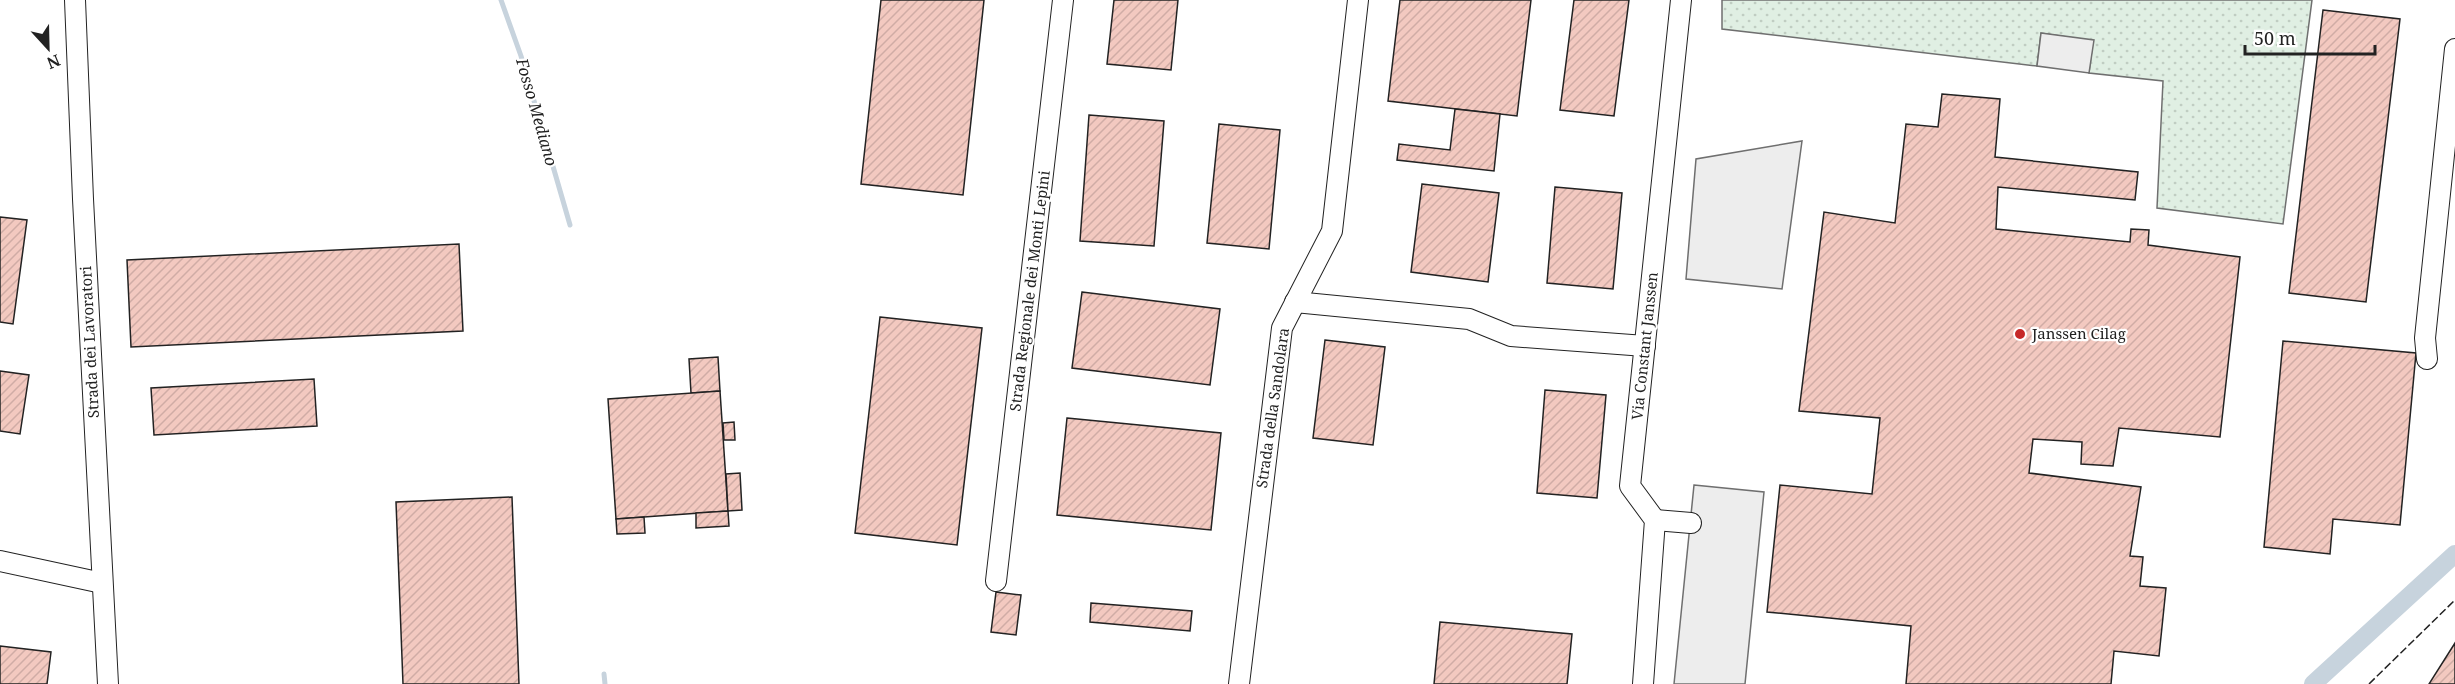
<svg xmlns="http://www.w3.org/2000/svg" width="2455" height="684" font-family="'Noto Serif',serif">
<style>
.grass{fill:url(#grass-dots);stroke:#6f6f6f;stroke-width:1.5}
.parking{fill:#ededed;stroke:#6f6f6f;stroke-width:1.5}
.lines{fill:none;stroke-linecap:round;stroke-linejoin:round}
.stream{stroke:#c7d3dd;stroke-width:5}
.canal{stroke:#c7d3dd;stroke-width:18}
.building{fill:url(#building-hatch);stroke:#222;stroke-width:1.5}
.minor-casing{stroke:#222;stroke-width:22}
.minor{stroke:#fff;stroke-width:20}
.fence{stroke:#222;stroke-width:1.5;stroke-dasharray:8 3;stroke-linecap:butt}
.poi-dot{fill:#c62828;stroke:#fff;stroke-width:2}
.labels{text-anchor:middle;stroke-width:4.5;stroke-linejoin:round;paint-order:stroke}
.street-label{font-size:15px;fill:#222;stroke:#fff}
.poi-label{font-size:15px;fill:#222;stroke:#fff;text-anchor:start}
.water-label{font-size:16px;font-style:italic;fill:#222;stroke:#fff}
</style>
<defs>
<pattern id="grass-dots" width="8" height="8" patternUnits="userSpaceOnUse" patternTransform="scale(1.5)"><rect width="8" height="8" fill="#e0efe3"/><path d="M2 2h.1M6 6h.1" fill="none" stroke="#c0cdc2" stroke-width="1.8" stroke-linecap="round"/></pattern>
<pattern id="building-hatch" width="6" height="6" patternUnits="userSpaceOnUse" patternTransform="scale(1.5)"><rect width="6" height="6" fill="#f3c9c0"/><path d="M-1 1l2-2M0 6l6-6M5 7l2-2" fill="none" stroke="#d0aca5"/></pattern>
</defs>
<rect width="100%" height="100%" fill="#fff"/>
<path class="grass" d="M1722,0h590l-29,224 -126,-16 6,-127 -74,-8 4,-32 -52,-8 -4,33 -315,-37z"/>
<g class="parking">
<path d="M2041,33l53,7 -5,33 -52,-7z"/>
<path d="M1802,141l-20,148 -96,-10 10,-120z"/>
<path d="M1694,485l70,7 -19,192h-71z"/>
</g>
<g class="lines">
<g class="stream">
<path d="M501,0l20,56 49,169"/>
<path d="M604,674l1,10"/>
</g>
<path class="canal" d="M2313,684l142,-130"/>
</g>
<g class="building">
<path d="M881,0h103l-21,195 -102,-11z"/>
<path d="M1114,0h64l-7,70 -64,-6z"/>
<path d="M1400,0h131l-14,116 -129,-15z"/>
<path d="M1574,0h55l-15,116 -54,-6z"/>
<path d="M2323,10l77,9 -34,283 -77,-9z"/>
<path d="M1942,94l58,5 -5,58 143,15 -3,28 -137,-13 -2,42 134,13 1,-13 18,1 -1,15 92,12 -20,180 -101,-9 -6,38 -32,-2 1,-22 -49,-3 -4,34 112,14 -11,69 13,1 -3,29 26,2 -7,68 -45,-5 -3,33h-205l5,-58 -144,-14 13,-127 92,9 8,-76 -81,-7 25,-199 71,11 11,-99 32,3z"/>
<path d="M1455,109l45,5 -6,57 -97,-11 2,-16 51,6z"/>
<path d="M1089,115l75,6 -10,125 -74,-5z"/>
<path d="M1219,124l61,6 -11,119 -62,-6z"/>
<path d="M1422,184l77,9 -11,89 -77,-10z"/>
<path d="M1555,187l67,6 -9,96 -66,-6z"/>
<path d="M0,217l27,3 -14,104 -13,-2z"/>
<path d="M459,244l4,87 -332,16 -4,-87z"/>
<path d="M1082,292l138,17 -10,76 -138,-17z"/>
<path d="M880,317l102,11 -25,217 -102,-12z"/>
<path d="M1325,340l60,7 -12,98 -60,-7z"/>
<path d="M2283,341l133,12 -16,172 -67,-6 -3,35 -66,-7z"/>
<path d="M718,357l2,34 -29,2 -2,-34z"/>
<path d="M0,371l29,4 -9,59 -20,-3z"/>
<path d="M314,379l3,47 -163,9 -3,-47z"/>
<path d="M1545,390l61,5 -9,103 -60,-5z"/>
<path d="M720,391l8,120 -112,8 -8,-120z"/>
<path d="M1067,418l154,15 -10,97 -154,-15z"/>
<path d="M734,422l1,18h-11l-1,-17z"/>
<path d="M740,473l2,37 -14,1 -2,-37z"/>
<path d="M512,497l7,187h-116l-7,-182z"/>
<path d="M728,511l1,15 -33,2v-15z"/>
<path d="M644,517l1,16 -28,1 -1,-15z"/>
<path d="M996,592l25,3 -5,40 -25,-3z"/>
<path d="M1091,603l101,8 -2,20 -100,-9z"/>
<path d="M1440,622l132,12 -5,50h-133z"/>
<path d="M2455,643v41h-26z"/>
<path d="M0,646l51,6 -4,32h-47z"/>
</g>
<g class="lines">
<g class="minor-casing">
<g id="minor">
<path d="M75,0l8,199 25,485"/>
<path d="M1295,302l174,17 42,17 134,10"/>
<path d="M2427,359l-2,-21 30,-289"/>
<path d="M1655,520l36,3"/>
<path d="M0,561l102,22"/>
<path d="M996,581l67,-581"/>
<path d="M1239,684l43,-356 50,-97 26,-231"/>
<path d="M1643,684l12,-164 -25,-34 51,-486"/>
</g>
</g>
<use href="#minor" class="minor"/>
<path class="fence" d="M2369,684l86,-84"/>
</g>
<circle class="poi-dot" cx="2020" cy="334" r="6"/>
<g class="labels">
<g class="street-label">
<text transform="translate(1030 291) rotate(-83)" y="5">Strada Regionale dei Monti Lepini</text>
<text transform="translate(90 342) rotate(-93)" y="5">Strada dei Lavoratori</text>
<text transform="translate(1645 346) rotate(-84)" y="5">Via Constant Janssen</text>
<text transform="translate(1273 408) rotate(-82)" y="5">Strada della Sandolara</text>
</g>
<g class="poi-label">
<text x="2032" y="339">Janssen Cilag</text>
</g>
<g class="water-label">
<text transform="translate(537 112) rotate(74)" y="6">Fosso Mediano</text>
</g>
</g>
<g transform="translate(48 48) rotate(158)" stroke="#ffffff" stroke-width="4.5" paint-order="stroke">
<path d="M0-4.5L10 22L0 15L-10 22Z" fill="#222222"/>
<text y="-9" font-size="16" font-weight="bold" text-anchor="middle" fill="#222222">N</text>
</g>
<path d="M2245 45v9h130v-9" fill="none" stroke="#222222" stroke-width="3"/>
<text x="2254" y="45" font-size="18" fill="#222222" stroke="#ffffff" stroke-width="4.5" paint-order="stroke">50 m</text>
</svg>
